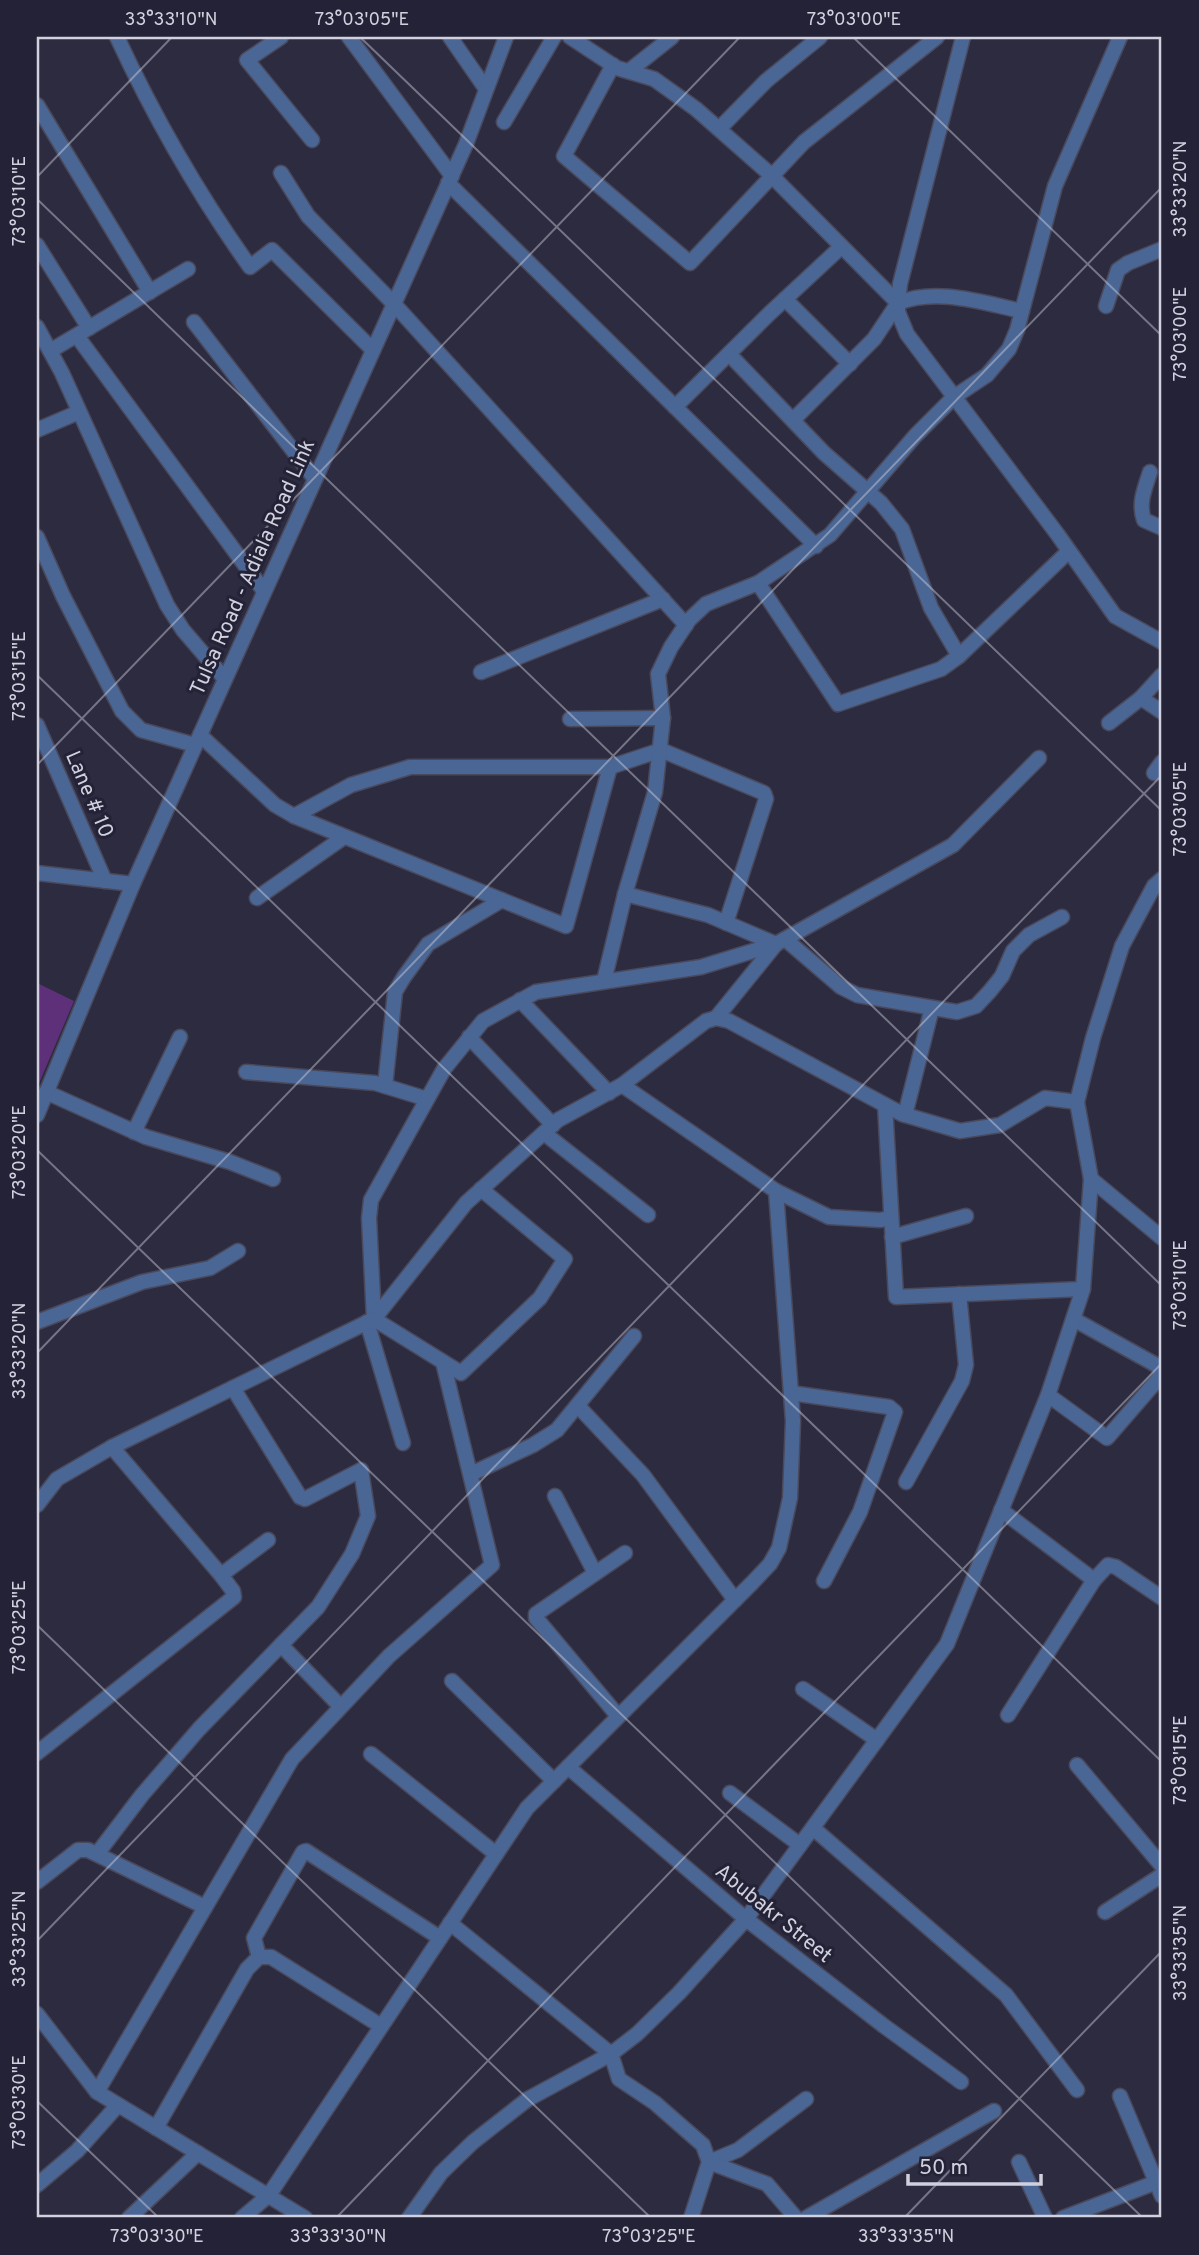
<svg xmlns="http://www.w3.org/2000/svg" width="1199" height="2255" font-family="Overpass,sans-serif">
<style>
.building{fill:#5e3079}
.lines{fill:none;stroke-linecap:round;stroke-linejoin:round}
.street-casing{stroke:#4a495c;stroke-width:17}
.street{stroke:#4a6695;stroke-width:14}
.ticks{fill:none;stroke:#d0d0de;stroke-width:2;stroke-opacity:0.45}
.labels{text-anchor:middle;stroke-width:6;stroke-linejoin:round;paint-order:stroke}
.street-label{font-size:21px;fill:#d0d0de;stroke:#232236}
.neatline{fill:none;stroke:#d0d0de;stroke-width:2.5}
.ticks-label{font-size:18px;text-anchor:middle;fill:#d0d0de}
</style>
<rect width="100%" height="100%" fill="#2c2b40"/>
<path class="building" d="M37,983l37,18 -37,87z"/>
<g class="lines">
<g class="street-casing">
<g id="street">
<path d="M117,37c38,82 81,157 133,230l22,-17 101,100"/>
<path d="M281,37l-34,23 65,80"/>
<path d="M349,37l103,139"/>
<path d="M450,37l36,52"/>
<path d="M570,37l47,31 37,11 42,30 75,66 127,128v9l9,22 151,201 57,81 47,26"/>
<path d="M613,65l-49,91 126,107 114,-121 133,-105"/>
<path d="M629,71l43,-34"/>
<path d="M37,105l113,187"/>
<path d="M504,122l50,-85"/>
<path d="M719,129l47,-48 54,-44"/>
<path d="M281,173l27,43 86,88 292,321"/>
<path d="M448,183l368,363"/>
<path d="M37,245l52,83"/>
<path d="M785,299l65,65"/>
<path d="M898,303c39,-16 85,0 124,8"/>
<path d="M1106,306l12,-36 10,-7 34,-14"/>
<path d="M194,322l121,157"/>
<path d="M37,327l25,46 105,232 16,25 42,49"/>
<path d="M77,336l187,255"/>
<path d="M50,351l138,-82"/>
<path d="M729,354l95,99 57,50 21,26 29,79 28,48"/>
<path d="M675,407l95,-94 71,-66"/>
<path d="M793,420l81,-81 24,-36 2,-19 63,-247"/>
<path d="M37,430l42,-18"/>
<path d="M1150,472c-5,16 -12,31 -6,48l18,8"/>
<path d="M37,537l26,59 59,115 19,19 54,15"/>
<path d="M758,583l80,121 103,-35 18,-13 110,-105"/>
<path d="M481,672l182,-73"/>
<path d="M1141,698l21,14"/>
<path d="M570,719l93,-1"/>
<path d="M1109,723l32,-25 21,-23"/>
<path d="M37,725l68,156"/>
<path d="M200,735l75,70 19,11 272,110 44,-159"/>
<path d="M1154,773l8,-11"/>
<path d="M294,816l57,-31 59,-18h200l51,-17 103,43 2,6 -40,124"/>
<path d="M37,873l96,11"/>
<path d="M625,894l83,21 68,29 -60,74"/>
<path d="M257,898l87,-61"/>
<path d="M785,939l56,48 16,8 100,17 19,-6 14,-15 12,-15 11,-25 16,-16 33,-18"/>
<path d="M604,981l21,-87 30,-102 8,-74 -5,-44 13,-27 18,-27 17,-16 52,-21 72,-48 85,-99 39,-39 33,-22 22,-26 8,-19 38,-144 65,-149"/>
<path d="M520,1000l89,93"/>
<path d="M469,1037l84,88"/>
<path d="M246,1072l129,11 52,16"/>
<path d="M622,1085l154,106 53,26 51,3 11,-2"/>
<path d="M385,1086l10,-94 9,-15 24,-33 74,-44"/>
<path d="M46,1092l100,45 84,25 43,17"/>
<path d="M885,1105l11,192 187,-8"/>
<path d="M37,1115l96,-231 333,-740 40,-107"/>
<path d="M905,1115l27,-107"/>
<path d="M134,1132l46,-95"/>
<path d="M544,1133l104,82"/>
<path d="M1091,1179l71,59"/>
<path d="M892,1237l74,-21"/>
<path d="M374,1319l-5,-101 2,-18 73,-131 39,-48 53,-29 165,-25 75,-23 177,-99 86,-87"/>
<path d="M374,1319l92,-116 92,-83 64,-35 84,-64 10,-3 13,3 173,93 58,17 40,-6 45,-27 32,4"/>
<path d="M37,1322l105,-40 68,-14 28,-17"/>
<path d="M367,1322l36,121"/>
<path d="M791,1393l98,14 6,5 -35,100 -36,69"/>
<path d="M1048,1395l59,43 52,-60 2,-7 -3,-5 -83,-46"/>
<path d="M578,1406l65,69 92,125"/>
<path d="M471,1474l62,-29 24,-15 77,-94"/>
<path d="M906,1482l56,-101 4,-16 -7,-71"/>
<path d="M555,1496l40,77"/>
<path d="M37,1505l20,-26 55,-32 262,-128 87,54 79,-75 25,-39 -84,-70"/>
<path d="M1001,1510l93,70 -86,135"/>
<path d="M221,1575l47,-35"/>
<path d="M1094,1580l14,-15 8,2 46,31"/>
<path d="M281,1645l59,61"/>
<path d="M452,1681l102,100"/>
<path d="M803,1689l74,51"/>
<path d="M618,1716l-82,-98v-4l89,-61"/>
<path d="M37,1753l197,-156 -1,-6 -12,-16 -109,-128"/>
<path d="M371,1754l125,100"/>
<path d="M1077,1765l85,101"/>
<path d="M568,1767l178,152 138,107 77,56"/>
<path d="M730,1793l70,52"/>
<path d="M813,1828l193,167 71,95"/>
<path d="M97,1854l45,-59 57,-66 119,-122 34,-53 16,-38 -7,-46 -56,29 -5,-2 -67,-109"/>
<path d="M37,1882l41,-32h10l117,57"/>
<path d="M1105,1912l57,-37"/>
<path d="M450,1923l161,131 8,25 36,24 48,42 6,17 -18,56"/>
<path d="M259,1957l-5,-19 49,-86 3,-1 134,87"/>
<path d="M37,2014l60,78 208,126"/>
<path d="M97,2092l195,-333 97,-103 103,-91 -49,-203"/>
<path d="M1120,2096l42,100"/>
<path d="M156,2128l91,-159 12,-12h12l110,69"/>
<path d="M709,2162l29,-12 68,-51"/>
<path d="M709,2162l58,22 29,34"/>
<path d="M1019,2162l26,56"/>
<path d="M37,2185l40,-34 41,-46"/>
<path d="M129,2218l69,-65"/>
<path d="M242,2218l27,-23 258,-387 225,-225 18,-19 9,-16 11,-50 3,-77 -17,-230"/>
<path d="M409,2218l32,-45 32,-31 55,-43 83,-45 26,-20 42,-41 67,-74 201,-275 101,-249 35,-106 8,-110 -14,-77 16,-64 29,-92 32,-60 8,-7"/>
<path d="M806,2218l188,-107"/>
<path d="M1063,2218l99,-38"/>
</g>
</g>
<use href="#street" class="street"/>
</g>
<path class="ticks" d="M360,37l802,774M853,37l309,299M37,177l135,-140M37,199l1125,1087M37,675l1125,1087M37,765l703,-728M37,1150l1106,1068M37,1353l1125,-1166M37,1625l614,593M37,1941l1125,-1166M37,2101l122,117M336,2218l826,-855M904,2218l258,-267"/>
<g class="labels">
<g class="street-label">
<text transform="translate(252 567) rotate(-66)" y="7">Tulsa Road - Adiala Road Link</text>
<text transform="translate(90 794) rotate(67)" y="7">Lane # 10</text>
<text transform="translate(774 1913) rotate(39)" y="7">Abubakr Street</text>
</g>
</g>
<rect width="1199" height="2255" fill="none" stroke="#232236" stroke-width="77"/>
<path d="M908 2174v10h133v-10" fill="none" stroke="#d0d0de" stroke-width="3.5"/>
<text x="919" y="2174" font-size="21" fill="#d0d0de" stroke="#232236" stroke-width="5" paint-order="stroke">50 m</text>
<rect x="38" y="38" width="1122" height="2178" class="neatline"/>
<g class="ticks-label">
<text x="171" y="25">33°33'10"N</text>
<text x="362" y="25">73°03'05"E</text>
<text x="854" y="25">73°03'00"E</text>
<text transform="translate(1180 189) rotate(-90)" y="6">33°33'20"N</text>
<text transform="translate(19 201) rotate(-90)" y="6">73°03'10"E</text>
<text transform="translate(1180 334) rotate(-90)" y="6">73°03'00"E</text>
<text transform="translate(19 676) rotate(-90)" y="6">73°03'15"E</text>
<text transform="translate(1180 809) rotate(-90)" y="6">73°03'05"E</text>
<text transform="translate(19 1152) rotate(-90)" y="6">73°03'20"E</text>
<text transform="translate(1180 1285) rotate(-90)" y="6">73°03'10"E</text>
<text transform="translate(19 1351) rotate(-90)" y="6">33°33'20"N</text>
<text transform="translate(19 1627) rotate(-90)" y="6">73°03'25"E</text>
<text transform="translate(1180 1760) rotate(-90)" y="6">73°03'15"E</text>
<text transform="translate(19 1939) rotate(-90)" y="6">33°33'25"N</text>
<text transform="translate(1180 1953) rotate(-90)" y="6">33°33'35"N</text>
<text transform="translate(19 2102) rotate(-90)" y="6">73°03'30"E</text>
<text x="157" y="2242">73°03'30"E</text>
<text x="338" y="2242">33°33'30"N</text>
<text x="649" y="2242">73°03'25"E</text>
<text x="906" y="2242">33°33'35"N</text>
</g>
</svg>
